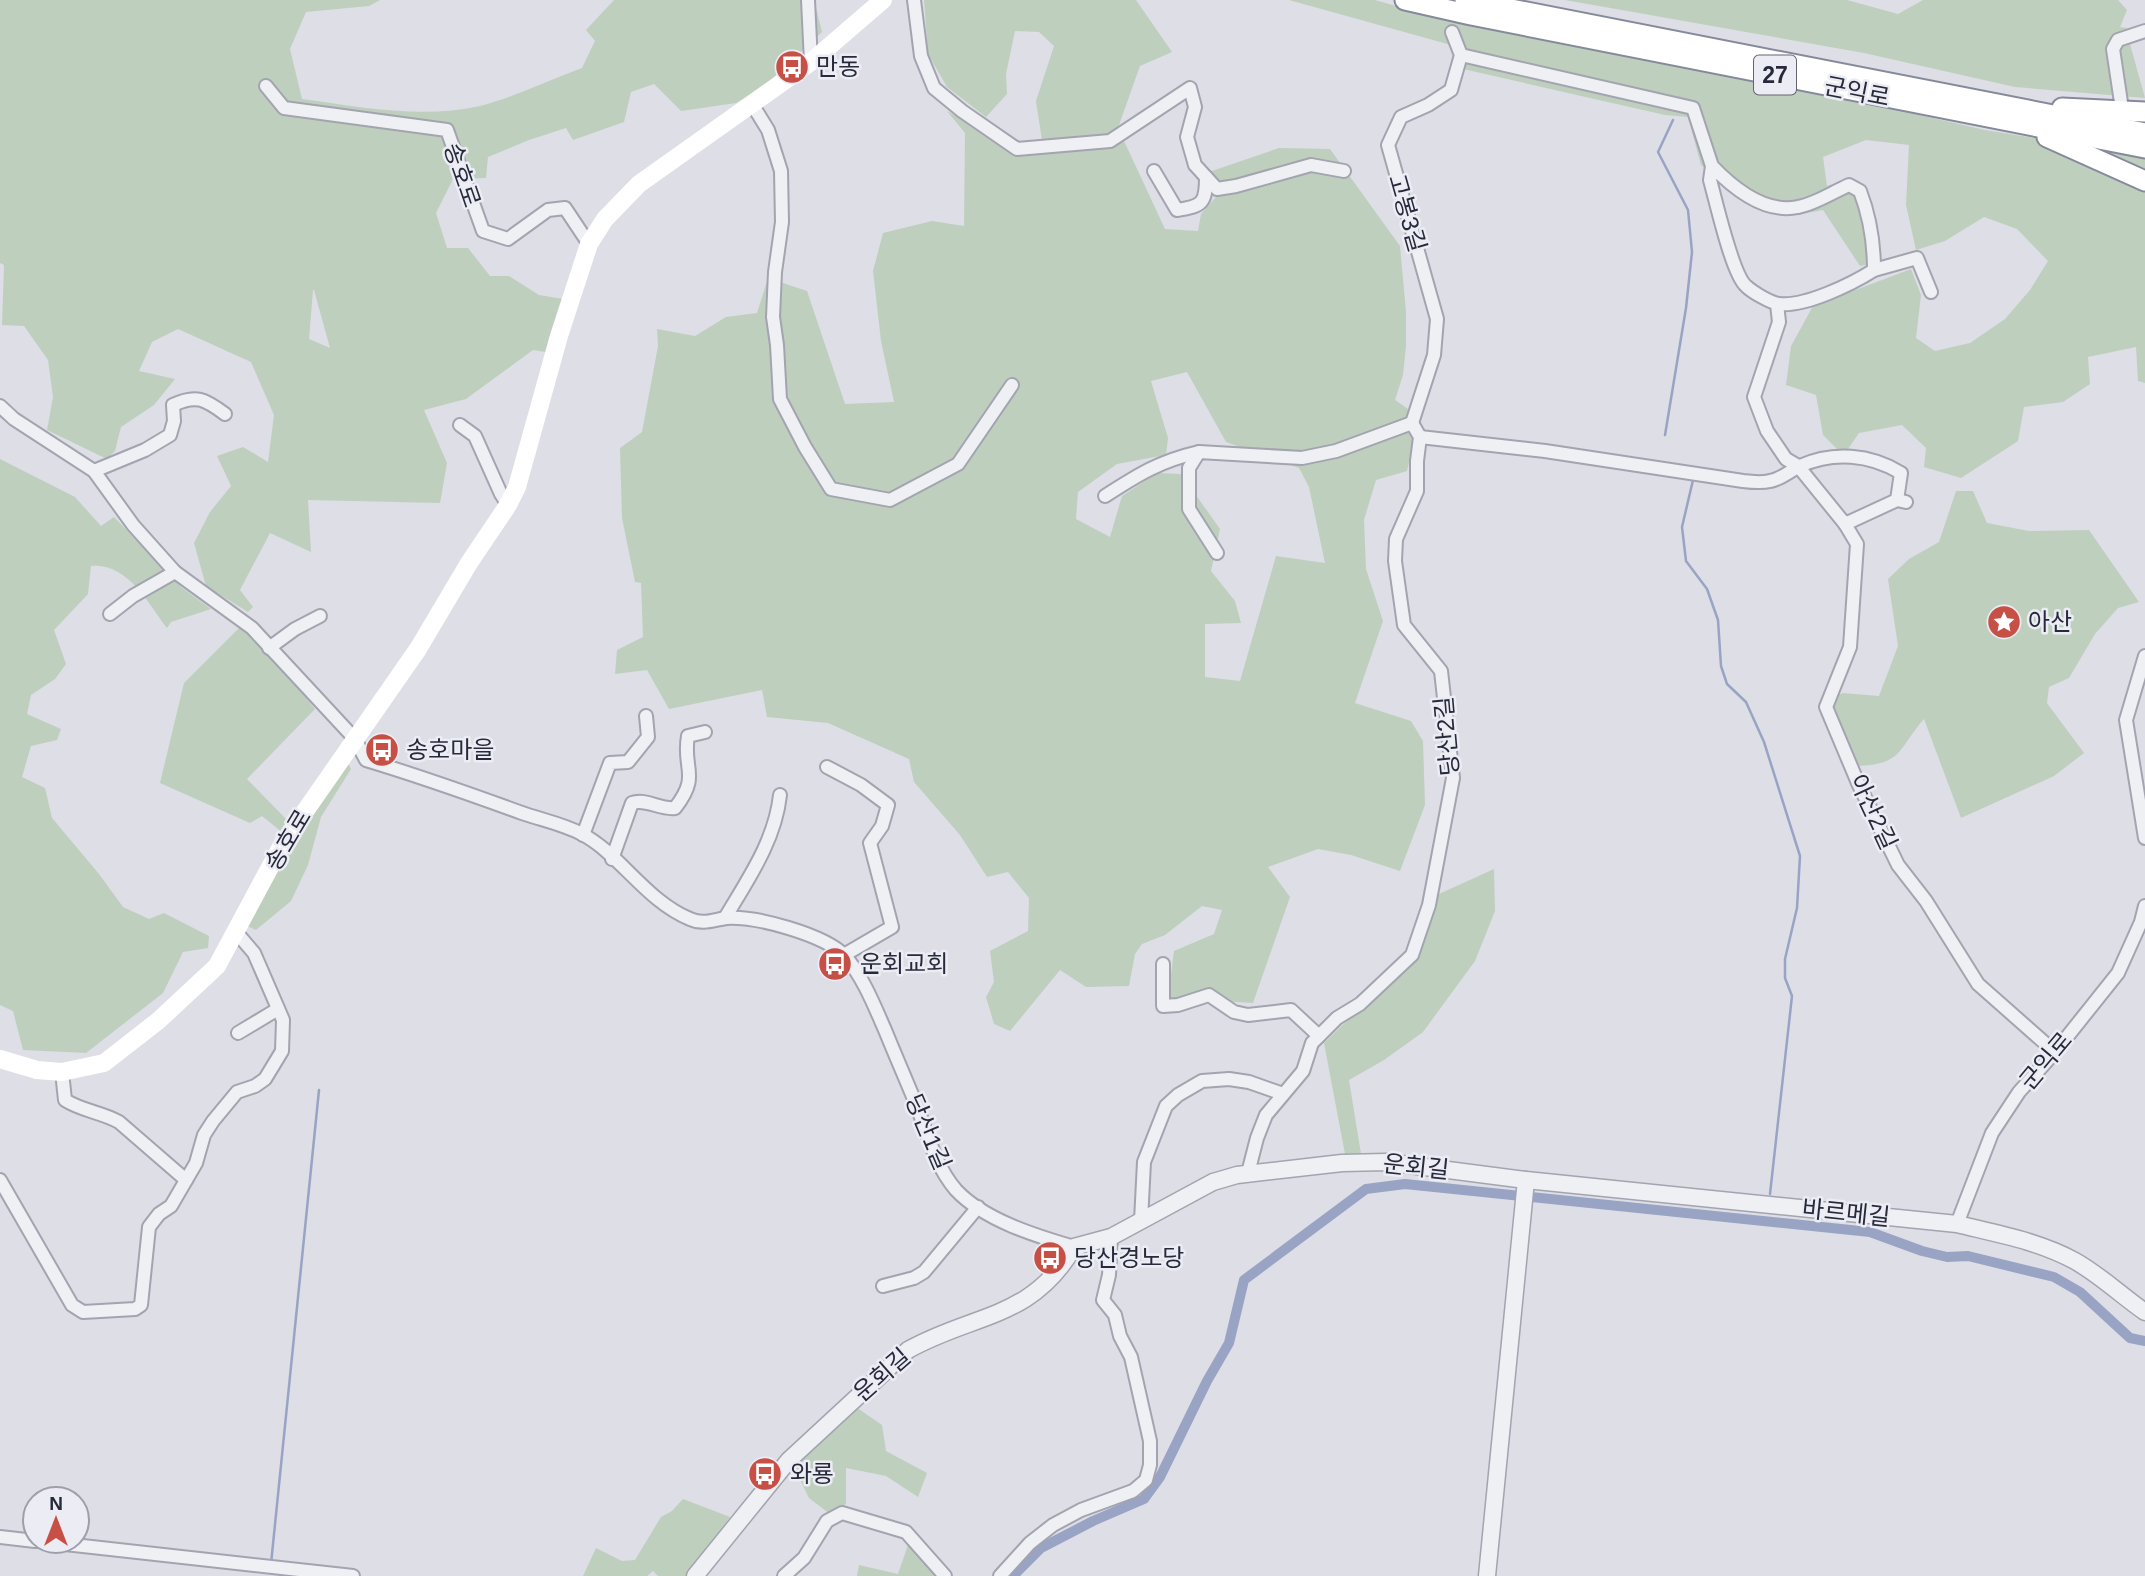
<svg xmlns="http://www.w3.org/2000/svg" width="2145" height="1576" font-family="Helvetica,'Noto Sans KR',sans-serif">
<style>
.green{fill:#bfcfbe;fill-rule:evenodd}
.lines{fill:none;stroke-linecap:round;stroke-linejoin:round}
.stream{stroke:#99a4c4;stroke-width:2.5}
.canal{stroke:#99a4c4;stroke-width:10}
.minor-casing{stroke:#a3a4af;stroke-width:16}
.tertiary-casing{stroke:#a3a4af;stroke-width:19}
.trunk-casing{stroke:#85899b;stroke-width:23}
.minor{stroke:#eff0f4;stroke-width:12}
.tertiary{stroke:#eff0f4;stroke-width:16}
.secondary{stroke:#fff;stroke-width:18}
.trunk{stroke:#fff;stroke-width:19}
.labels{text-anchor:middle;stroke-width:5;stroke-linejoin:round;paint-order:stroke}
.shield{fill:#ecedf4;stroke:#626472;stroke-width:2}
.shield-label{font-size:23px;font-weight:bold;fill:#272a3b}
.poi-label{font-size:24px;fill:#272a3b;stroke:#ecedf4;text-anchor:start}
.street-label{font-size:24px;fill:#272a3b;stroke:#ecedf4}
</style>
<rect width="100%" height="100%" fill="#dddee6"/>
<g class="green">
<path d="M0,0h380l-11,6 -63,6 -16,37 12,50c59,8 119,20 178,7 35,-9 69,-26 102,-38l13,-27 -9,-11 28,-30h200l8,32 -60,56 -26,15 -55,8 -27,-27 -23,8 -7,30 -51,18 -7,-12 -37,12 -41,17 -2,21 -33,1 -17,34 11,35h21l22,28h19l30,19 24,4 -17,53 -13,-2 -67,49 -42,11 23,53 -7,40 -132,-3 3,52 -41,-19 -30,57 13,17 -5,5 -42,-26 -12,-43 16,-31 21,-26 -14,-30 26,-9 25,15 6,-47 -23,-53 -73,-33 -26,13 -13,29 36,8 -21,26 -33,22 -6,24 -8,8 -60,-29 6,-33 -5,-37 -24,-34 -22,-1 2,-60 -4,-2zM313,290h1l16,58 -21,-9z"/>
<path d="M924,0h212l36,52 -32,14 -22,62 47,101 33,2 3,-17 15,-17 -7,-25 70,-24 51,1 70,97 6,66v34l-3,29 -8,25 16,11 -2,23 5,7 -7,30 -31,9 -12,40 2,49 17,52 -28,82 56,18 12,20 2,64 -25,66 -49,-16 -33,-6 -50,18 22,30 -37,106 -85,-5 6,-47 40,-17 8,-24 -20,-4 -37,29 -23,9 -7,10 -6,32 -43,1 -26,-17 -50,61 -16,-7 -8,-27 8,-15 -4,-31 38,-20 1,-33 -21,-26 -21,5 -27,-42 -46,-53 -5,-23 -81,-36 -61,-6 -5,-27 -93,19 -22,-39 -32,4 2,-24 26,-13 -2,-54 -6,-1 -13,-64 -2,-70 22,-16 16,-86 -1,-17 38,7 31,-19 31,-4 11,-35 39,13 38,113 49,-2 -13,-61 -8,-70 10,-38 49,-12 32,5 1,-93 -18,-22 74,44 23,-2 -8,-52 18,-55 -15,-14 -24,-1 -9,43 1,20 -21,23 -39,-30 -19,-33zM1187,372l39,70 73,26 10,19 16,76 -49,-7 -36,125 -35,-4v-53l36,-1 -6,-22 -24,-30 9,-42 -39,-55 -24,-1 -35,23 -12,41 -34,-18 2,-27 39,-28 49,-9 2,-17 -17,-57z"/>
<path d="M1289,0h86l52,15 89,20 356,69 113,26 160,26v227l-7,-2 -2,-34 -48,10 2,27 -27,18 -39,5 -6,34 -57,37 -37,-11 2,-19 -24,-23 -43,8 -11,16 -10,1 -15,-15 -7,-40 -30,-10 5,-39 22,-40 98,-37 10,26 -5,43 19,13 35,-8 35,-24 25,-29 18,-29 -31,-32 -33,-12 -39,24 -29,9 -10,-45 3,-60 -43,-5 -43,17 4,29 21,-7 33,83 -21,4 -37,-56 -27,5 -31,-3 -49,-34 -15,-13 -13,-48 -23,-2 -202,-46 -12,-24z"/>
<path d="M1565,0h282l51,14 25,-14h195l9,10 -7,17 25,4v5l-15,8 15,54 -130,-11 -151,-34z"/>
<path d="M0,459l75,38 26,29 13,-9 67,70 30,22 -40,13 -4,6c-19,-25 -40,-66 -76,-62l-3,28 -34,36 12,34 -11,15 -24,16 -4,19 34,15 -4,11 -26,6 -9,31 23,11 7,30 47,56 24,33 26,12 15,-6 45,23 -1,12 -25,4 -20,41 -77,60 -63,-3 -10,-39 -13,-6z"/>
<path d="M1956,491h17l14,32 42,8 60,-1 50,72 -21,6 -23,26 -26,44 -20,9 -2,16 37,50 -30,23 -93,42 -37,-99c-27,31 -21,46 -69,47l-21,-47v-22l9,-4 36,3 19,-50 -10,-67 21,-20 30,-17z"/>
<path d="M240,627l18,11 57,71 -68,70 39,40 -3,14 -21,-17 -12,7 -90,-40 24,-100z"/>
<path d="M347,761l4,8 -30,48 -13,48 -17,36 -35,29 -9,-4 39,-73z"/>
<path d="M1494,869l1,42 -20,50 -52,71 -39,28 -35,20 12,74h-16l-21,-111 96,-93 19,-56z"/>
<path d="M853,1405l29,20 4,26 41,22 -9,24 -32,-21 -40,-8v36l-16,10 -21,-16 -17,-35z"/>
<path d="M683,1499l47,18 -42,59h-30l-5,-5 -6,5h-64l13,-28 26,13 13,-1 26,-43 11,-6z"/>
<path d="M909,1542l28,34h-80l2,-11 39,9z"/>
</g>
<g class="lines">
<g class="stream">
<path d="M1665,435l21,-127 6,-56 -4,-42 -30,-58 15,-32"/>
<path d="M1691,479l2,1 -11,47 4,34 21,28 11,31 3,46 6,18 19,18 18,40 36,114 -3,52 -12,51v19l7,18 -22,198"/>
<path d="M271,1564l48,-474"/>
</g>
<path class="canal" d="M1013,1576l28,-28 52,-27 51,-22 16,-22 47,-96 22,-38 15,-63 122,-91 39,-5 465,48 52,19 25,6 21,-1 86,21 26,15 50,46 15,3"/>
<g class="minor-casing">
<g id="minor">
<path d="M808,0l3,62"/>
<path d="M914,0l7,56 13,32 28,23 55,38 93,-8 80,-53 5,19 -8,30 8,28 22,24 19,-3 75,-21 33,6"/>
<path d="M1461,55l232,53 19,58 -2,14c6,21 22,94 36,106 6,6 25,17 33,18 26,3 73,-20 95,-34 0,-28 -4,-53 -14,-79l-11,-6c-16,7 -34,19 -51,22 -33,7 -64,-18 -86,-41"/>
<path d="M266,86l18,22 163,22 36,101 25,8 40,-29 17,-2 24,36"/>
<path d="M752,104l16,26 13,41 1,51 -7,50 -2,45 4,28 3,54 25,48 26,42 59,11 68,-36 54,-79"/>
<path d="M2122,109l-9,-60 5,-9 27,-9"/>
<path d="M1154,171l23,39c26,-4 29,-7 29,-33"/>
<path d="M1874,270l43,-12 14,34"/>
<path d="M1777,304l2,18 -25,75 13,34 19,28 12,7 47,58 52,-24 9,2"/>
<path d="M0,406l14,13 80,52 39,54 42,47 77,56 103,111 11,21c53,16 104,34 156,53 20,7 41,11 60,21 38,20 64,67 108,85 13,6 23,1 36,-1 28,-3 99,17 119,38 18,21 29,49 40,74 11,27 22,52 33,79 10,27 18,58 38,81 28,30 80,46 118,57"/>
<path d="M1412,423l22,-68 3,-36 -49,-174 13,-28 27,-12 23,-15 10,-35 -9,-23"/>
<path d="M460,425l15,11 26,58 7,11"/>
<path d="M1420,437l125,14 198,30c8,1 19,2 27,0 12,-2 19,-10 30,-15 33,-15 70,-12 101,7l-4,27"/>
<path d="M94,471l51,-21 25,-15 4,-14 -1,-16c23,-11 32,-6 52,9"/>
<path d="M1105,496c34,-22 55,-35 94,-44"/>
<path d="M1845,524l12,20 -7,103 -24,60 32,76 40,82 28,36 52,83 77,68"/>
<path d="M1217,553l-28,-44v-41l10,-16 103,6 34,-7 76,-28"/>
<path d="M110,614l23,-18 42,-24"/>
<path d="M269,648l26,-19 25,-13"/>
<path d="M2145,656l-19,64 19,118"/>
<path d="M827,767l34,18 27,20 -6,21 -12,17 22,84 -48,28"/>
<path d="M583,835l27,-72 18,-1 20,-25 -2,-21"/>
<path d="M612,859l20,-56c14,-5 28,7 43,5 26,-33 7,-39 13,-72l17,-4"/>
<path d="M725,918c23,-39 50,-77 55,-123"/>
<path d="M1163,964v42l15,-1 31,-10 25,17 14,3 43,-5 28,26"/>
<path d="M238,1033l40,-24"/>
<path d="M62,1072l3,28c17,11 36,12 54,22l67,58"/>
<path d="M1248,1173l9,-35 9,-23 37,-44 9,-28 25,-25 23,-14 52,-49 17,-50 24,-127 -12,-107 -37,-46 -9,-64 1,-22 21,-48v-30l3,-24 -8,-14"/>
<path d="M0,1180l72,125 11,7 52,-3 6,-4 8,-78 10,-13 12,-8 25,-43 8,-28 9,-14 24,-29 18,-6 10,-7 17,-28 1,-31 -29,-67 -18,-21"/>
<path d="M1141,1221l3,-59 22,-56 12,-11 24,-14 27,-2 20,3 34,12"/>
<path d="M1957,1224l35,-91 27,-41 36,-40 63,-79 23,-51 4,-16"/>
<path d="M883,1286l31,-8 10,-6 54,-65"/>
<path d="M0,1537l35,4"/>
<path d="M38,1541l315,35"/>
<path d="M784,1576l20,-18 23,-37 15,-8 64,19 39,44"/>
<path d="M1000,1576l30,-33 23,-18 28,-15 52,-19 13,-11 4,-15v-24l-19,-84 -11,-21 -5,-21 -12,-15 6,-25 2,-38"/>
</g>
</g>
<g class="tertiary-casing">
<g id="tertiary">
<path d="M695,1576l94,-116 119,-110c66,-37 123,-30 166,-103l37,-10 102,-55 24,-7 105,-12 44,-1 140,18 431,44c41,10 81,17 118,37 25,14 47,35 70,51"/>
<path d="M1487,1576l39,-396"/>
</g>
</g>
<g class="trunk-casing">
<g id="trunk">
<path d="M1405,0l66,15 674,133"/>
<path d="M1465,0l680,133"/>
<path d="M2062,108l83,4"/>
<path d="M2047,137l98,44"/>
</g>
</g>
<use href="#minor" class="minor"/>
<use href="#tertiary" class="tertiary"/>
<path class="secondary" d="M0,1059l37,11 25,2 42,-9 54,-42 59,-55 66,-123 135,-194 51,-86 39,-58 9,-18 42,-151 30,-92 16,-25 34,-35 172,-122 72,-62"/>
<use href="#trunk" class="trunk"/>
</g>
<defs>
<g id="bus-disc" transform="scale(1.75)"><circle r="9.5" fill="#c64f46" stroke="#ecedf4"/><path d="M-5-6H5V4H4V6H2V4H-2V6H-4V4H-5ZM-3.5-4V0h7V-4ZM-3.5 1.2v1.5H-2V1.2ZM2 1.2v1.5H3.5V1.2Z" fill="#fff"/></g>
<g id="sight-disc" transform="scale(1.75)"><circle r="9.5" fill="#c64f46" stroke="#ecedf4"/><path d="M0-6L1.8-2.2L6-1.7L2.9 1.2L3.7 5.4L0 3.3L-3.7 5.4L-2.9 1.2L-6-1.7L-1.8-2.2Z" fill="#fff"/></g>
</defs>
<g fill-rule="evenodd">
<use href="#bus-disc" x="792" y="67"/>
<use href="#sight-disc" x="2004" y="622"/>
<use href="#bus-disc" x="382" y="750"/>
<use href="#bus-disc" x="835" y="964"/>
<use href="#bus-disc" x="1050" y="1258"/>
<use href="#bus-disc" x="765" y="1474"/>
</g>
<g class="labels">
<rect class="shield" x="1754" y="55.5" width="42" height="39" rx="5"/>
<g class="shield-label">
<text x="1775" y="83">27</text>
</g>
<g class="poi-label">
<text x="816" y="75">만동</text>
<text x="2028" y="630">아산</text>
<text x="406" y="758">송호마을</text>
<text x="860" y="972">운회교회</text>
<text x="1074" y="1266">당산경노당</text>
<text x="790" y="1482">와룡</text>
</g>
<g class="street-label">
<text transform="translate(1857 92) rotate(11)" y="8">군익로</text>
<text transform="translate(462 175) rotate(71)" y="8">송호로</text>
<text transform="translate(1407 213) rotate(74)" y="8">고봉3길</text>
<text transform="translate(1447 736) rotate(-95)" y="8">당산2길</text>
<text transform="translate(1873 812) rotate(65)" y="8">아산2길</text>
<text transform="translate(288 840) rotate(-59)" y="8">송호로</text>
<text transform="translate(2046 1061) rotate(-50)" y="8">군익로</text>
<text transform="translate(928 1132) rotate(67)" y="8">당산1길</text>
<text transform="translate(1416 1167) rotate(6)" y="8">운회길</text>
<text transform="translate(1846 1213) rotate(6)" y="8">바르메길</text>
<text transform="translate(882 1375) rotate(-41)" y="8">운회길</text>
</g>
</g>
<g transform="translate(56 1520)"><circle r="33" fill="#ecedf4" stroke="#9d9faa" stroke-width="2"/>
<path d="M0-5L12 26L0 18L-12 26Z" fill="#c64f46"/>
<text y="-10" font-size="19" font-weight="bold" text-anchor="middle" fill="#272a3b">N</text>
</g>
</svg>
